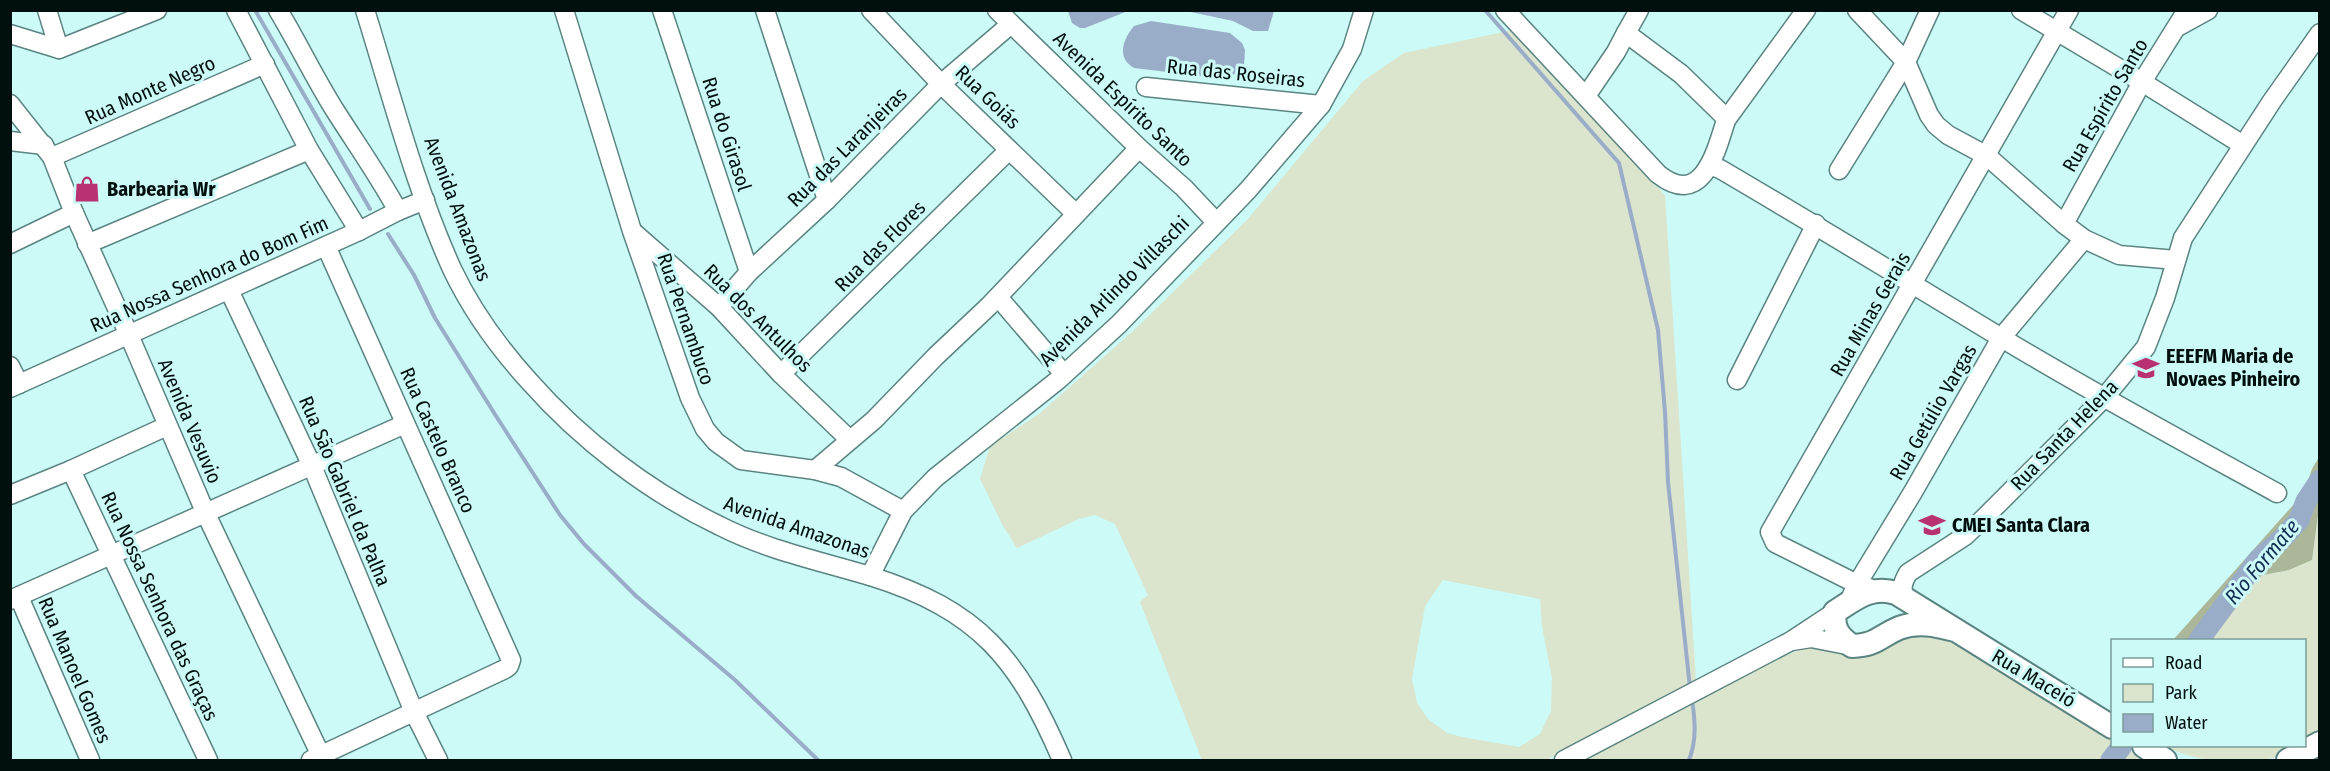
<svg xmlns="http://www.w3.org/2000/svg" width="2330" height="771" font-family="'Fira Sans Condensed',sans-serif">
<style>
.green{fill:#dbe4cd;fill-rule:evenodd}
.forest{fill:#abb798}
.water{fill:#9aadc8}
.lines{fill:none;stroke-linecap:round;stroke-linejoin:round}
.stream{stroke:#9aadc8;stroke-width:4}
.river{stroke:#9aadc8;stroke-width:21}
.minor-casing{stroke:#5a8481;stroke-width:21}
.major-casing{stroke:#5a8481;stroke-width:26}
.minor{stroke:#fff;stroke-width:18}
.major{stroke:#fff;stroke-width:22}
.labels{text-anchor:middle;stroke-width:6;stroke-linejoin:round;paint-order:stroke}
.street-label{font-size:20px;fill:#010f0e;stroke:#ccfaf6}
.poi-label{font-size:20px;font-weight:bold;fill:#010f0e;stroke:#ccfaf6;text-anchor:start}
.water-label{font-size:21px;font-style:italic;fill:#132e53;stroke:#ccfaf6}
</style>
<rect width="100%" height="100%" fill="#ccfaf6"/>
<g class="green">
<path d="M1513,30l152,165 31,486 -150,79h-344l-62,-158 8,-7 -33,-71 -20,-9 -16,4 -62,29 -14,-22 -23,-47 10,-33 49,-32 93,-82 115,-112 116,-139 41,-28zM1443,580l97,19 2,27 10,52 -1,33 -11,23 -21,13 -57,-10 -15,-4 -19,-14 -11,-16 -5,-24 13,-73z"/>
<path d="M2319,508v228l-14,9 -1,-105h-100l10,-5 4,-12 7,-12 11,-9 16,-19 11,-8 26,-5 23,-10z"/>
<path d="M1903,629l52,12 157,98v7h10l19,11 -2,3h-556l152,-80 80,-38z"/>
<path d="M2165,746h138c-9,3 -18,8 -27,11 -32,10 -82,5 -111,-11z"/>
</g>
<path class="forest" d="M2319,457v51l-7,52 -23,10 -26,5 -11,8 -16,19 -11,9 -7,12 -4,12 -10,5h-31l130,-146 9,-25z"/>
<g class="water">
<path d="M1068,11v-1l60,1 -43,17h-5l-8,-5z"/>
<path d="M1186,11h88l-6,20h-15l-20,-10z"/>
<path d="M1151,21l79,12 12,10 3,7 -1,16 -5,6 -14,7 -91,-11c-18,-10 -11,-29 0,-42z"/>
</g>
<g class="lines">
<g class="stream">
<path d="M255,10l115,199"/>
<path d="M1485,10l134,153 39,167 7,82 3,70 22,206"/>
<path d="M388,234l26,41 21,43 61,98 64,99 24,29 52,52 99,84 83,80"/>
<path d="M1689,760c8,-20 6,-40 3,-61"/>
</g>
<g class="river">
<path d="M2199,640l59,-80 24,-21 17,-19 7,-19 14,-21"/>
<path d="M2111,760l11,-14"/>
</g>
<g class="minor-casing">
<g id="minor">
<path d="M47,10l12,39"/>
<path d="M236,10l73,140 50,81"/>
<path d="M278,10c20,33 37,69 58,102 21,33 43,64 62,99"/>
<path d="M365,10c27,87 50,177 87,259 19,40 48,80 77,112 52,59 120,111 191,145 47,24 100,35 150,50 109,34 148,82 192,184"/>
<path d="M564,10l68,221 58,167 15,31 11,13 25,18 74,10 26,7 62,34"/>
<path d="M662,10l87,262"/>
<path d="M765,10l62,190"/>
<path d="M871,10l70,74 135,130"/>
<path d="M997,10l142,138 45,40 32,34"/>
<path d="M1505,10l153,164c44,35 58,-22 68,-54l-4,-6 -41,-40 -55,-41 -10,19 -30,44"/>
<path d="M1857,10l49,52 23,53 7,10 12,10 39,21 77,68 20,15 35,16 57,5"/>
<path d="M2021,10l121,72 101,63"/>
<path d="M2179,26l29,-16"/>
<path d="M1626,33l13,-23"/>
<path d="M10,34l49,15 98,-39"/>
<path d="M1146,87l175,18"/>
<path d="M10,104l42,53 22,56 55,122 77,179 117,246"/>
<path d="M1726,120l80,-110"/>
<path d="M10,141l34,4"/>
<path d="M52,157l213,-93"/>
<path d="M1710,166l10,3c94,55 187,112 280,168 91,55 184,105 277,156"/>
<path d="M1839,170l67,-108 24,-52"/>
<path d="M2064,224l78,-142 45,-72"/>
<path d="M633,232l86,75 62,67 69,66"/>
<path d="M10,244l64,-31"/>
<path d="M87,244l222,-94"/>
<path d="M229,290l83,176 102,246 24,48"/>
<path d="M998,297l66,77"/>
<path d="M719,307l30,-35 78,-72 114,-116 70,-60"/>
<path d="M10,366l9,18"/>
<path d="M781,374l228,-224"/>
<path d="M1737,380l79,-156"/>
<path d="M10,388l349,-157 39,-20 27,-11"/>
<path d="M71,470l137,290"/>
<path d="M815,470l59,-50 62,-64 53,-50 150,-158"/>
<path d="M10,495l61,-25 96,-44"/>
<path d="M870,576l33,-65 32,-33 123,-98 61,-56 129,-134 73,-85 31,-56 12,-39"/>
<path d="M1875,590l-18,-6 -82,-41 -5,-11 299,-522"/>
<path d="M1852,595l5,-11 56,-92 88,-154 83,-99"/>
<path d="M19,597l71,163"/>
<path d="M1904,597c-3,-10 -1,-15 4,-24l57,-37 19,-18 120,-120 42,-51 19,-49 18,-60 89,-137 48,-68"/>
<path d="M10,600l395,-176"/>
<path d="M1792,641l19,-3 41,8"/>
<path d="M311,760l194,-91 4,-3 2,-6 -185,-414"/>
<path d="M1564,760l227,-119 44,-29"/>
</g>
</g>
<g class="major-casing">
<g id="major">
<path d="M1955,630c-19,-5 -37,-9 -56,-2 -21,9 -22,17 -47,18 -13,-9 -20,-18 -17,-34 20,-13 36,-27 61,-19l216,134"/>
<path d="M2144,746l21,14"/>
<path d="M2288,760l32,-17"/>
</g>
</g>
<use href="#minor" class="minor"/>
<use href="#major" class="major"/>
</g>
<defs>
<g id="shop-bare" transform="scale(2.07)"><path d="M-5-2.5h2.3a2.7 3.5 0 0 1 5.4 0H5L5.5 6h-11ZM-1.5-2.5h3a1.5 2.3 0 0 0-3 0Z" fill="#b93171" stroke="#ccfaf6" stroke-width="2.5" paint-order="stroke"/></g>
<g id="school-bare" transform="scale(2.07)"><path d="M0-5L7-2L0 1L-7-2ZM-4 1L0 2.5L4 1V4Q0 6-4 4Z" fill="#b93171" stroke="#ccfaf6" stroke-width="2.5" paint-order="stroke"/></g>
</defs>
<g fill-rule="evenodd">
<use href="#shop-bare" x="87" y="189"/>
<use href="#school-bare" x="2146" y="368"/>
<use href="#school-bare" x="1932" y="525"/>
</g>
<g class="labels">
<g class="street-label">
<text transform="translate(1236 73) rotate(6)" y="7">Rua das Roseiras</text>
<text transform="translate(150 90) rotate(-24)" y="7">Rua Monte Negro</text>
<text transform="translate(988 97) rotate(44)" y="7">Rua Goiás</text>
<text transform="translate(1123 99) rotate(44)" y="7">Avenida Espírito Santo</text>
<text transform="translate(2105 105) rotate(-60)" y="7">Rua Espírito Santo</text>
<text transform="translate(727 134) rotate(72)" y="7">Rua do Girasol</text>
<text transform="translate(847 147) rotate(-45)" y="7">Rua das Laranjeiras</text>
<text transform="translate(458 209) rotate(69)" y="7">Avenida Amazonas</text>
<text transform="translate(880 246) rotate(-45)" y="7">Rua das Flores</text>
<text transform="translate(209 274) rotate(-24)" y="7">Rua Nossa Senhora do Bom Fim</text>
<text transform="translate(1114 291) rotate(-45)" y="7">Avenida Arlindo Villaschi</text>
<text transform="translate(1870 314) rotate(-60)" y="7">Rua Minas Gerais</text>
<text transform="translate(758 318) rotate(45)" y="7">Rua dos Antulhos</text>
<text transform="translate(686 319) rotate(71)" y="7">Rua Pernambuco</text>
<text transform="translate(1933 412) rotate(-60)" y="7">Rua Getúlio Vargas</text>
<text transform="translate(190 421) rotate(67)" y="7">Avenida Vesuvio</text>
<text transform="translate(2064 435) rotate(-46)" y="7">Rua Santa Helena</text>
<text transform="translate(438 440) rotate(66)" y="7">Rua Castelo Branco</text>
<text transform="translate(345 491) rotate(67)" y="7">Rua São Gabriel da Palha</text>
<text transform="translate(797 527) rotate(19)" y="7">Avenida Amazonas</text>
<text transform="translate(160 606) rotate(65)" y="7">Rua Nossa Senhora das Graças</text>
<text transform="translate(75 670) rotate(67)" y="7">Rua Manoel Gomes</text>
<text transform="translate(2034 678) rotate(31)" y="7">Rua Maceió</text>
</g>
<g class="poi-label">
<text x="107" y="196">Barbearia Wr</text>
<text x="2166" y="363">EEEFM Maria de<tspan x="2166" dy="23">Novaes Pinheiro</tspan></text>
<text x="1952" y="532">CMEI Santa Clara</text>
</g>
<g class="water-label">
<text transform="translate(2262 562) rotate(-50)" y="7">Rio Formate</text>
</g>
</g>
<rect width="2330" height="771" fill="none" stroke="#010f0e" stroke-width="24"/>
<rect x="2111" y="639" width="195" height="108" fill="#ccfaf6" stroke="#7b9c99" stroke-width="1.5"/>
<rect x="2123" y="658" width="30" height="9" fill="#ffffff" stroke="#7b9c99" stroke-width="1.5"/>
<text x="2165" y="669" font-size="18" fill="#010f0e">Road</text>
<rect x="2123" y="684" width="30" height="18" fill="#dbe4cd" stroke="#7b9c99" stroke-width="1.5"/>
<text x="2165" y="699" font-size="18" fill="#010f0e">Park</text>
<rect x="2123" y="714" width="30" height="18" fill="#9aadc8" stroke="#7b9c99" stroke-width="1.5"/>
<text x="2165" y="729" font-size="18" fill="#010f0e">Water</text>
</svg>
